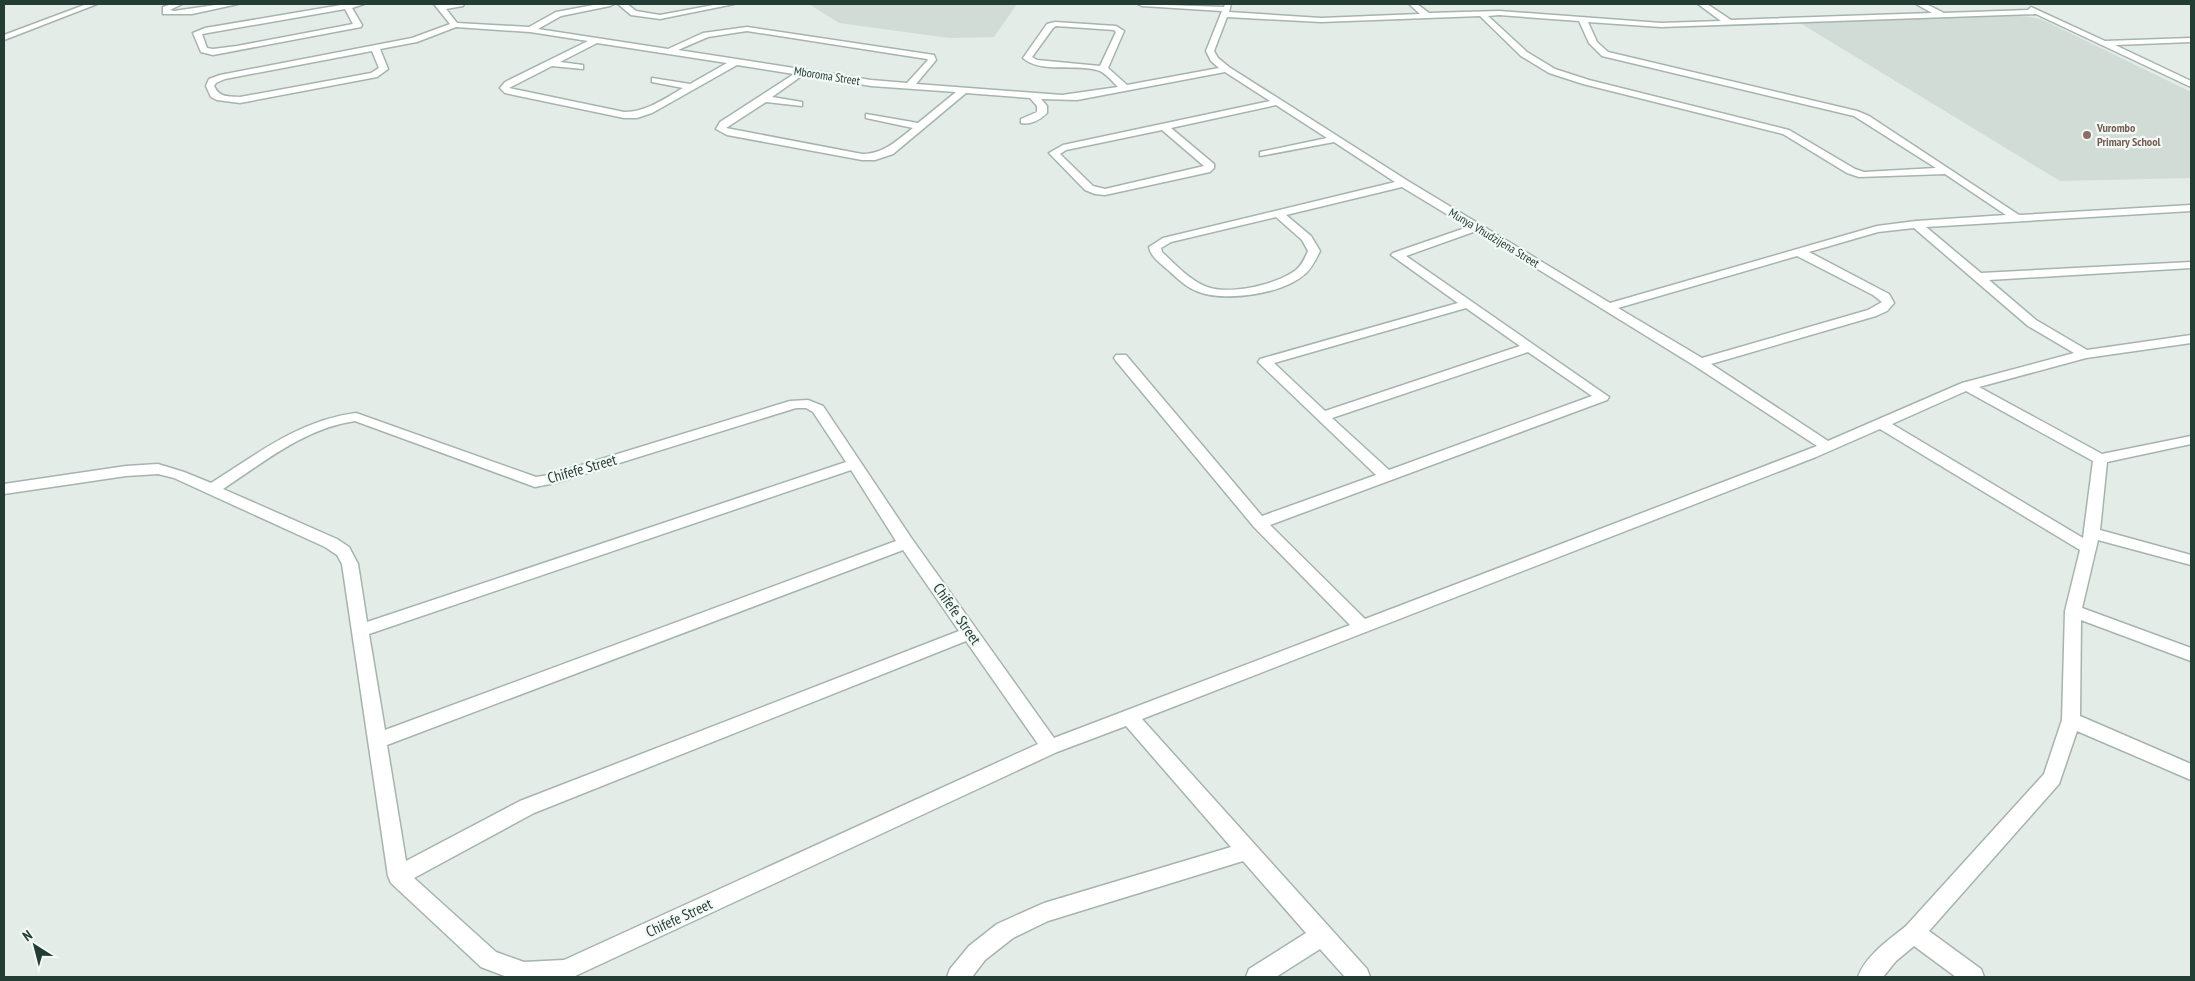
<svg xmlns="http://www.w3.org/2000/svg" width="2195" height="981" font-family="'PT Sans Narrow',sans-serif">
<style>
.built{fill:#d1dcd6}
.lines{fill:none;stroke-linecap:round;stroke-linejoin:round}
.minor-casing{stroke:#a6b4ae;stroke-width:3}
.minor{fill:#fff;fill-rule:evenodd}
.education-dot{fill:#8d6e63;stroke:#f3f9f6;stroke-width:2}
.labels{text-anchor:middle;stroke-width:4.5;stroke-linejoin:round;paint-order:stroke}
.far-street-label{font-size:12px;fill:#233d34;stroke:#f3f9f6}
.far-education-label{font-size:12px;font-weight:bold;fill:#785e54;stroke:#f3f9f6;text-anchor:start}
.street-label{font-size:15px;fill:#233d34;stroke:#f3f9f6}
</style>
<rect width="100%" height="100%" fill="#e3ece7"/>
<g class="built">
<path d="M809,4h208l-23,33 -45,1 -110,-15z"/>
<path d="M2017,15l24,4 150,73v86l-131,3 -260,-158z"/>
</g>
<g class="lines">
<g class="minor-casing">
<g id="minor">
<path d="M87,4h10l-93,36v-5z"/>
<path d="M172,4h10l-12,6 4,1 48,-7h16l-46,10h-29v-7z"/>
<path d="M347,4h17l-12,4 10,17 -1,2 -148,28 -12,-3 -8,-19 12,-5zM345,9l8,15 -116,22 -24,3 -6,-1 -5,-14z"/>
<path d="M434,4h30l-1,2 -17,3 11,14 72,4 27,-15 43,-8h15l-4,2 -49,10 -23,13 130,20 35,-16 44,-6 187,28 2,5 -20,24 146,11 56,-8c-5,-5 -12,-13 -18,-16 -21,-8 -60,3 -77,-13l24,-34 8,-2 61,4 8,5 -16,37 19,17 92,-17 -8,-7 -5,-10 16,-40 -80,-5 -4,-2 86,3 1,-3h6l-2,8 92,6 99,-4 -11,-10h8l12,9 70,-2 162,12 60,-2 -23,-17h9l24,16 201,-7 -16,-9h10l18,9 84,-3 3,-3 74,34 86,-3v4l-76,3 76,36v6l-155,-73 -375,13 -73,-5 9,20 11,10 249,59 12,5 150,99 172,-10v6l-265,16 55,46 210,-11v6l-202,12 47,40 51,30 104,-15v8l-105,15 -107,29 123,67 89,-18v8l-84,18 -7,68 91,25v10l-93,-25 -16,68 109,40v13l-110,-41 -1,96 111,48v16l-114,-49 -18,53 -130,147 52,38 3,8h-28l-42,-31 -18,15 -13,16h-25c8,-22 31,-37 48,-51l138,-152 18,-54 3,-109 15,-61 -200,-121 -64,28 -674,262 225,250 3,8h-25l-25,-28 -44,28h-30l3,-8 57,-36 -63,-72 -195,60 -35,17 -28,22 -13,17h-25l3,-8 19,-23 28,-22 47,-21 187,-56 -105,-121 -69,26 -484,225h-66l-26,-10 -90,-84 -3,-7 -46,-312 -5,-9 -12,-8 -151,-69 -16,-4 -32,2 -122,18v-10l122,-18 32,-2 26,8 27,11c46,-29 89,-63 145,-70l180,64 13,-2 241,-74 18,-1 15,6 89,133 142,199 296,-113 -96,-98 -138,-166 -2,-3 2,-3h10l136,161 114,-41 -118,-113 2,-3 198,-56 -67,-48 2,-2 75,-26 -66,-40 -116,28 25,21 9,15c-4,8 -8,17 -15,23 -22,20 -78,28 -106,18 -12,-4 -22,-14 -31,-22 -8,-7 -17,-13 -19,-23l14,-9 232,-56 -61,-40 -74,14v-4l67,-14 -51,-33 -105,23 43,36v4l-4,4 -105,23 -10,-1 -10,-4 -36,-37 14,-8 207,-44 -45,-29 -148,28 -36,-1 6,7v7c-7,7 -17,12 -26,10v-4l16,-7v-6l-7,-8 -64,-5 -73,61 -18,6h-13l-135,-25 -11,-6 4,-7 74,-48 -57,-9 -85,48 -15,5h-13l-119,-25 -5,-5 5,-6 83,-41 -58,-9 -74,-5 -39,15 -37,7 8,20 -11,8 -137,26 -23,-3 -6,-3 -5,-11 3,-7 11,-4 192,-37 38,-14zM1499,15l80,6 10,22 13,13 252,60 82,52 -72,4 -9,-3 -66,-39 -200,-50 -34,-11 -28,-17 -39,-36zM1480,16l41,40 28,17 34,11 200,50 64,39 12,4 86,-3 61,41 -90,6 -39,5 -267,77 -202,-122 -179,-114 -11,-9 -4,-7 13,-34 94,5zM1056,26l58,4 2,2 -16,34 -63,-6 -5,-3 21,-29zM747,31l180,28 1,1 -21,23 -36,-3 -193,-30 30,-13zM597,43l130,20 -37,21 -38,-6v4l31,6c-19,11 -37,24 -59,24l-115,-24 43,-22 31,3v-4l-23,-3zM372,51l7,17 -8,5 -131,24c-12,-1 -20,1 -26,-11l2,-3 9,-4zM803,75l68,11 85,6 -38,31 -52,-9v4l47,10c-17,13 -29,26 -51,26l-136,-26 40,-26 36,4v-4l-30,-5zM1162,130l42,36 -99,23 -12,-3 -33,-32 6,-4zM1276,217l26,23 6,11c-3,7 -6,14 -12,19 -20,15 -66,25 -89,17 -18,-7 -32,-23 -45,-35l-1,-4 10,-6zM1914,228l114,98 46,27 -112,30 -134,58 -117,-77 165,-48 11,-5 7,-8 -5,-9 -80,-42 69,-20zM1476,231l219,135 122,80 -452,173 -95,-94 337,-125 2,-3 -203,-141zM1797,256l76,39 9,7 -14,8 -166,48 -84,-50zM1466,308l54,38 -195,65 -51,-48zM1528,352l64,44 -203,74 -57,-52zM1966,391l127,70 -10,77 -191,-114zM796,408h10l7,4 33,50 -479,160 -9,-58 -9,-17 -12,-8 -114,-50c41,-27 82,-61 132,-68l180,66 20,-4zM851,470l45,71 -511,189 -16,-96zM903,550l56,81 -439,170 -114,60 -19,-116zM966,641l72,103 -474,216 -40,2 -28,-10 -82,-74 120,-65z"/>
<path d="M618,4h9l9,7 24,4 59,-11h15l-74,15 -29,-4z"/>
</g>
</g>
<use href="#minor" class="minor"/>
</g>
<circle class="education-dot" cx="2087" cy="135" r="5"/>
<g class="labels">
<g class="far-street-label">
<text transform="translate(827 76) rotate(9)" y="4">Mboroma Street</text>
<text transform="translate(1494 238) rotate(31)" y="4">Munya Vhudzijena Street</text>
</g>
<g class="far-education-label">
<text x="2097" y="132">Vurombo<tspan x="2097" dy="14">Primary School</tspan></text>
</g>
<g class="street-label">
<text transform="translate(582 469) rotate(-16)" y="5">Chifefe Street</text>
<text transform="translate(957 614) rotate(55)" y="5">Chifefe Street</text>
<text transform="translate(679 918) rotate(-25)" y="5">Chifefe Street</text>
</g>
</g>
<rect width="2195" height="981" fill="none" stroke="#233d34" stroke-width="10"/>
<g transform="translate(35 946) rotate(324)" stroke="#f3f9f6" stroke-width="4" paint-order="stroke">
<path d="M0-4L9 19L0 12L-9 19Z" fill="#233d34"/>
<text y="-8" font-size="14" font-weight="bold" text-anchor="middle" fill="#233d34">N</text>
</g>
</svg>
